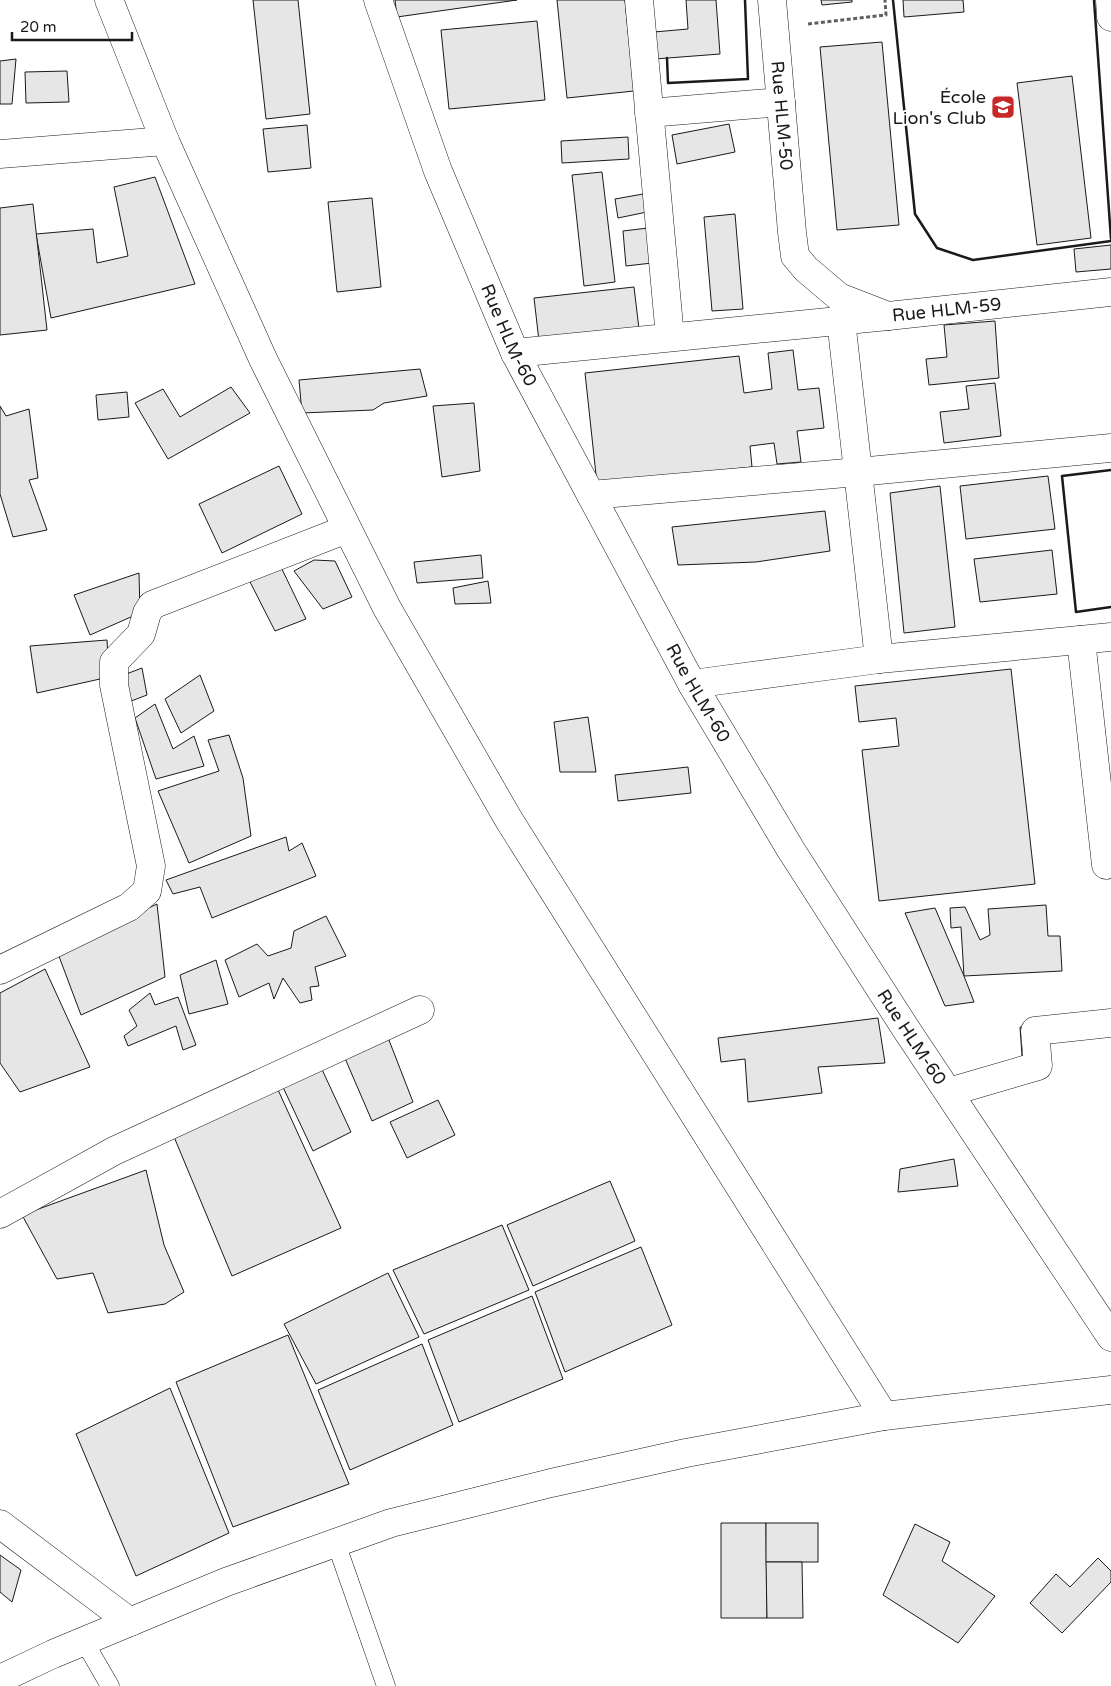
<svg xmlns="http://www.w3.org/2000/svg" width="1111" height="1686" font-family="'Varela Round',sans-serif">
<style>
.building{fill:#e6e6e6;stroke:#1a1a1a}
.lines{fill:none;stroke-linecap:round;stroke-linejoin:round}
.service-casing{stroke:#1a1a1a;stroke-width:19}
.pedestrian-casing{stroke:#1a1a1a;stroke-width:29}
.minor-casing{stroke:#1a1a1a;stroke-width:29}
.tertiary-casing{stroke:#1a1a1a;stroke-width:29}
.path{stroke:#5f5f5f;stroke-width:3;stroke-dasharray:4 2.5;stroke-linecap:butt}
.service{stroke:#fff;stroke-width:18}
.pedestrian{stroke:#fff;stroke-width:28}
.minor{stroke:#fff;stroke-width:28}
.tertiary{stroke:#fff;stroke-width:28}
.wall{stroke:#1a1a1a;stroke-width:2.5}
.labels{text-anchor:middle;stroke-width:4;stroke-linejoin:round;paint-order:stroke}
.poi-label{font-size:18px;fill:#1a1a1a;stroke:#fff;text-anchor:end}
.street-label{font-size:18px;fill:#1a1a1a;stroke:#fff}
</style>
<rect width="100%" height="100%" fill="#fff"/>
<g class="building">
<path d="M253,0h45l12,114 -44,5z"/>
<path d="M395,0h122l-120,17z"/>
<path d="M557,0h68l9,91 -67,7z"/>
<path d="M686,0h30l4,54 -65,5 -1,-27 34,-3z"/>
<path d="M821,0h31v2l-30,3z"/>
<path d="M903,0h60l1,12 -60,5z"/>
<path d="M537,21l8,79 -96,9 -8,-79z"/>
<path d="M882,42l17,183 -62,5 -17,-183z"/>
<path d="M16,59l-4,45h-12v-43z"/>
<path d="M67,71l2,31 -43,1 -1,-31z"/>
<path d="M1072,76l19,162 -54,7 -20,-162z"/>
<path d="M729,124l6,28 -58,12 -5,-29z"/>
<path d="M307,125l4,43 -43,4 -5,-43z"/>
<path d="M628,137l1,22 -67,4 -1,-22z"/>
<path d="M602,172l13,110 -31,4 -12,-111z"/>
<path d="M155,177l40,107 -144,34 -15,-84 57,-5 4,34 31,-7 -14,-69z"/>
<path d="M643,194l4,18 -29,6 -3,-19z"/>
<path d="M372,198l9,89 -44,5 -9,-90z"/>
<path d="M33,204l14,126 -47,5v-127z"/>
<path d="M735,214l8,95 -31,2 -8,-94z"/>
<path d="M648,228l4,35 -26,3 -3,-35z"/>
<path d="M1111,245v24l-35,3 -2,-23z"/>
<path d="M634,287l5,42 -100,12 -5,-43z"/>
<path d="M995,321l4,57 -70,7 -3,-26 21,-2 -3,-32z"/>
<path d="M793,350l5,40 21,-2 5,40 -27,3 4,31 -24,2 -3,-21 -24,3 2,21 -155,17 -12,-111 154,-17 5,37 28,-4 -4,-36z"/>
<path d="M420,369l7,27 -43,7 -11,7 -71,3 -3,-33z"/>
<path d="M995,383l6,53 -57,7 -4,-31 29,-3 -3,-23z"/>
<path d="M231,387l19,26 -82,46 -33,-56 28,-14 17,28z"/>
<path d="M127,392l2,25 -31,3 -2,-25z"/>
<path d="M474,403l6,68 -38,6 -9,-71z"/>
<path d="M0,406l6,10 23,-7 9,69 -9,2 18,50 -34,7 -13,-43z"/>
<path d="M279,466l23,48 -80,39 -23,-49z"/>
<path d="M1048,476l7,53 -89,10 -6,-53z"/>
<path d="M940,486l15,141 -51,6 -14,-140z"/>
<path d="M825,511l5,40 -74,11 -78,3 -6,-38z"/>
<path d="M1052,550l5,44 -77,8 -6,-43z"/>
<path d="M481,555l2,23 -66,5 -3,-21z"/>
<path d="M314,560l21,1 17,36 -29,12 -29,-38z"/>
<path d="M279,563l27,56 -31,12 -28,-55z"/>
<path d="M139,573l1,40 -50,22 -16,-40z"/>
<path d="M488,581l3,22 -36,1 -2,-16z"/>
<path d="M107,640l2,37 -72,16 -7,-47z"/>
<path d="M142,668l5,27 -21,8 -5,-27z"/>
<path d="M1011,669l24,215 -156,17 -17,-151 37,-4 -3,-28 -37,4 -4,-36z"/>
<path d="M200,675l14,36 -33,22 -16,-34z"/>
<path d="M155,704l18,45 21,-13 10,30 -48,13 -21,-61z"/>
<path d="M588,717l8,55h-36l-6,-50z"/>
<path d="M229,735l14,43 8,58 -62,27 -31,-72 61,-20 -11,-31z"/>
<path d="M688,767l3,26 -73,8 -3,-26z"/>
<path d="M286,837l3,14 13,-8 14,33 -104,42 -12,-31 -27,7 -7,-14z"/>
<path d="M157,904l8,73 -84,38 -24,-64z"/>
<path d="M1046,905l2,31h12l2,35 -98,5 -3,-49 -10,1 -1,-20 15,-1 15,33 10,-5 -2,-26z"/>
<path d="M935,908l29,68 10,26 -29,4 -40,-93z"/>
<path d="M326,916l20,40 -31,11 4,19 -9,1 2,13 -12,3 -17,-25 -9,21 -5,-16 -30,14 -14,-37 32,-16 11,12 23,-8 3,-17z"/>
<path d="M216,960l12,44 -39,10 -9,-39z"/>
<path d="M45,969l45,98 -70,25 -20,-29v-70z"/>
<path d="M150,993l5,12 23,-8 18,48 -13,5 -7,-24 -48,20 -4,-10 13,-10 -8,-16z"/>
<path d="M878,1018l7,45 -67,4 4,26 -74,9 -3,-43 -24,3 -3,-24z"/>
<path d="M1030,1026l2,29 -10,1 -2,-29z"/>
<path d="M387,1035l26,67 -41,19 -28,-65z"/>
<path d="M319,1063l32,69 -38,19 -32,-68z"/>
<path d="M274,1081l67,147 -109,48 -60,-144z"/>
<path d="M438,1100l17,35 -48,23 -17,-36z"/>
<path d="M954,1159l4,27 -60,6 2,-23z"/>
<path d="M146,1170l18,75 20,47 -19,12 -57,9 -15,-40 -36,6 -35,-64z"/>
<path d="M610,1181l25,60 -102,45 -26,-61z"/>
<path d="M502,1225l27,65 -105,44 -31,-64z"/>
<path d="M641,1247l31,78 -107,47 -30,-80z"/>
<path d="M388,1273l31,64 -103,47 -32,-60z"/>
<path d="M532,1296l31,83 -104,43 -31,-82z"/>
<path d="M288,1335l61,149 -116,43 -57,-145z"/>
<path d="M422,1344l31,81 -103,45 -32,-80z"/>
<path d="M170,1388l59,145 -93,43 -60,-142z"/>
<path d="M721,1523h45l1,95h-46z"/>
<rect x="766" y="1523" width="52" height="39"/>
<path d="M915,1524l35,18 -8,19 53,35 -37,47 -75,-48z"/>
<path d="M0,1555l21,15 -9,32 -12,-10z"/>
<path d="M1098,1558l13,13v11l-49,51 -32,-30 26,-29 14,13z"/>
<path d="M766,1562h36l1,56h-36z"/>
</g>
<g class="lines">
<g class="service-casing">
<g id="service">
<path d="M336,1543l50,143"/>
<path d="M84,1641l26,45"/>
</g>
</g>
<g class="pedestrian-casing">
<g id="pedestrian">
<path d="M639,0l31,337"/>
<path d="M1110,0l1,17"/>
<path d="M515,353l373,-37"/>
<path d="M949,1092l89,-26 -3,-35 76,-8"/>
</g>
</g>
<g class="minor-casing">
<g id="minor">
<path d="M109,0l56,141 98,218 124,249 122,212 375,596"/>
<path id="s1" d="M772,0l20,232 3,24 11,13 33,28 49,19 223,-24"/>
<path d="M649,113l132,-11"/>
<path d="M0,154l165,-13"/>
<path d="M841,320l38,339"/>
<path d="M591,495l267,-23 253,-24"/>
<path d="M1081,640l25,225"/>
<path d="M692,684l187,-25 232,-22"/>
<path d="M0,970l129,-63 18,-16 4,-25 -37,-181v-23l27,-28 6,-21 5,-8 195,-76"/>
<path d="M0,1214l114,-63 306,-141"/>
<path d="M0,1524l130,98"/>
</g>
</g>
<g class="tertiary-casing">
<g id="tertiary">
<path id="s2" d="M378,0l60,171 77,182 177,331 99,166 115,179 205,308"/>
<path d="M0,1679l53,-25 173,-72 165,-59 160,-40 135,-30 198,-37 227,-26"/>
</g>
</g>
<path class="path" d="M808,24l78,-9 -1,-15"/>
<use href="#service" class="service"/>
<use href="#pedestrian" class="pedestrian"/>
<use href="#minor" class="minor"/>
<use href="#tertiary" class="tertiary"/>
<g class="wall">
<path d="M893,0l22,214 22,34 36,12 138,-19"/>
<path d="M1094,0l17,239"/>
<path d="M667,58l1,25 80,-4 -3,-79"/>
<path d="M1111,470l-49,6 14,136 35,-5"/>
</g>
</g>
<defs>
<g id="school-square" transform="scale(1.25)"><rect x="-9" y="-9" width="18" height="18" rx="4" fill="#c62828" stroke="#fff"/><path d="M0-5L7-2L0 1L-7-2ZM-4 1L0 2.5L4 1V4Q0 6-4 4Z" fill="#fff"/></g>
</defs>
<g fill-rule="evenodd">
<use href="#school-square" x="1003" y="107"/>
</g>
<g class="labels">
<g class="poi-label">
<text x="986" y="103">École<tspan x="986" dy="21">Lion's Club</tspan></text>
</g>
<g class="street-label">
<text dy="6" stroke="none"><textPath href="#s1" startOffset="116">Rue HLM-50</textPath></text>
<text dy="6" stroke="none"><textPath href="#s1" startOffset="429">Rue HLM-59</textPath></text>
<text dy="6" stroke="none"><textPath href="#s2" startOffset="360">Rue HLM-60</textPath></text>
<text dy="6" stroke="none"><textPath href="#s2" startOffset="765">Rue HLM-60</textPath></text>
<text dy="6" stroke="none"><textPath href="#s2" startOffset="1170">Rue HLM-60</textPath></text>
</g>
</g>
<path d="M12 32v8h120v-8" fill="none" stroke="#1a1a1a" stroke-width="2.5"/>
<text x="20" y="32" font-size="15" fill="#1a1a1a" stroke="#ffffff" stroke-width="4" paint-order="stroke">20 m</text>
</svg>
